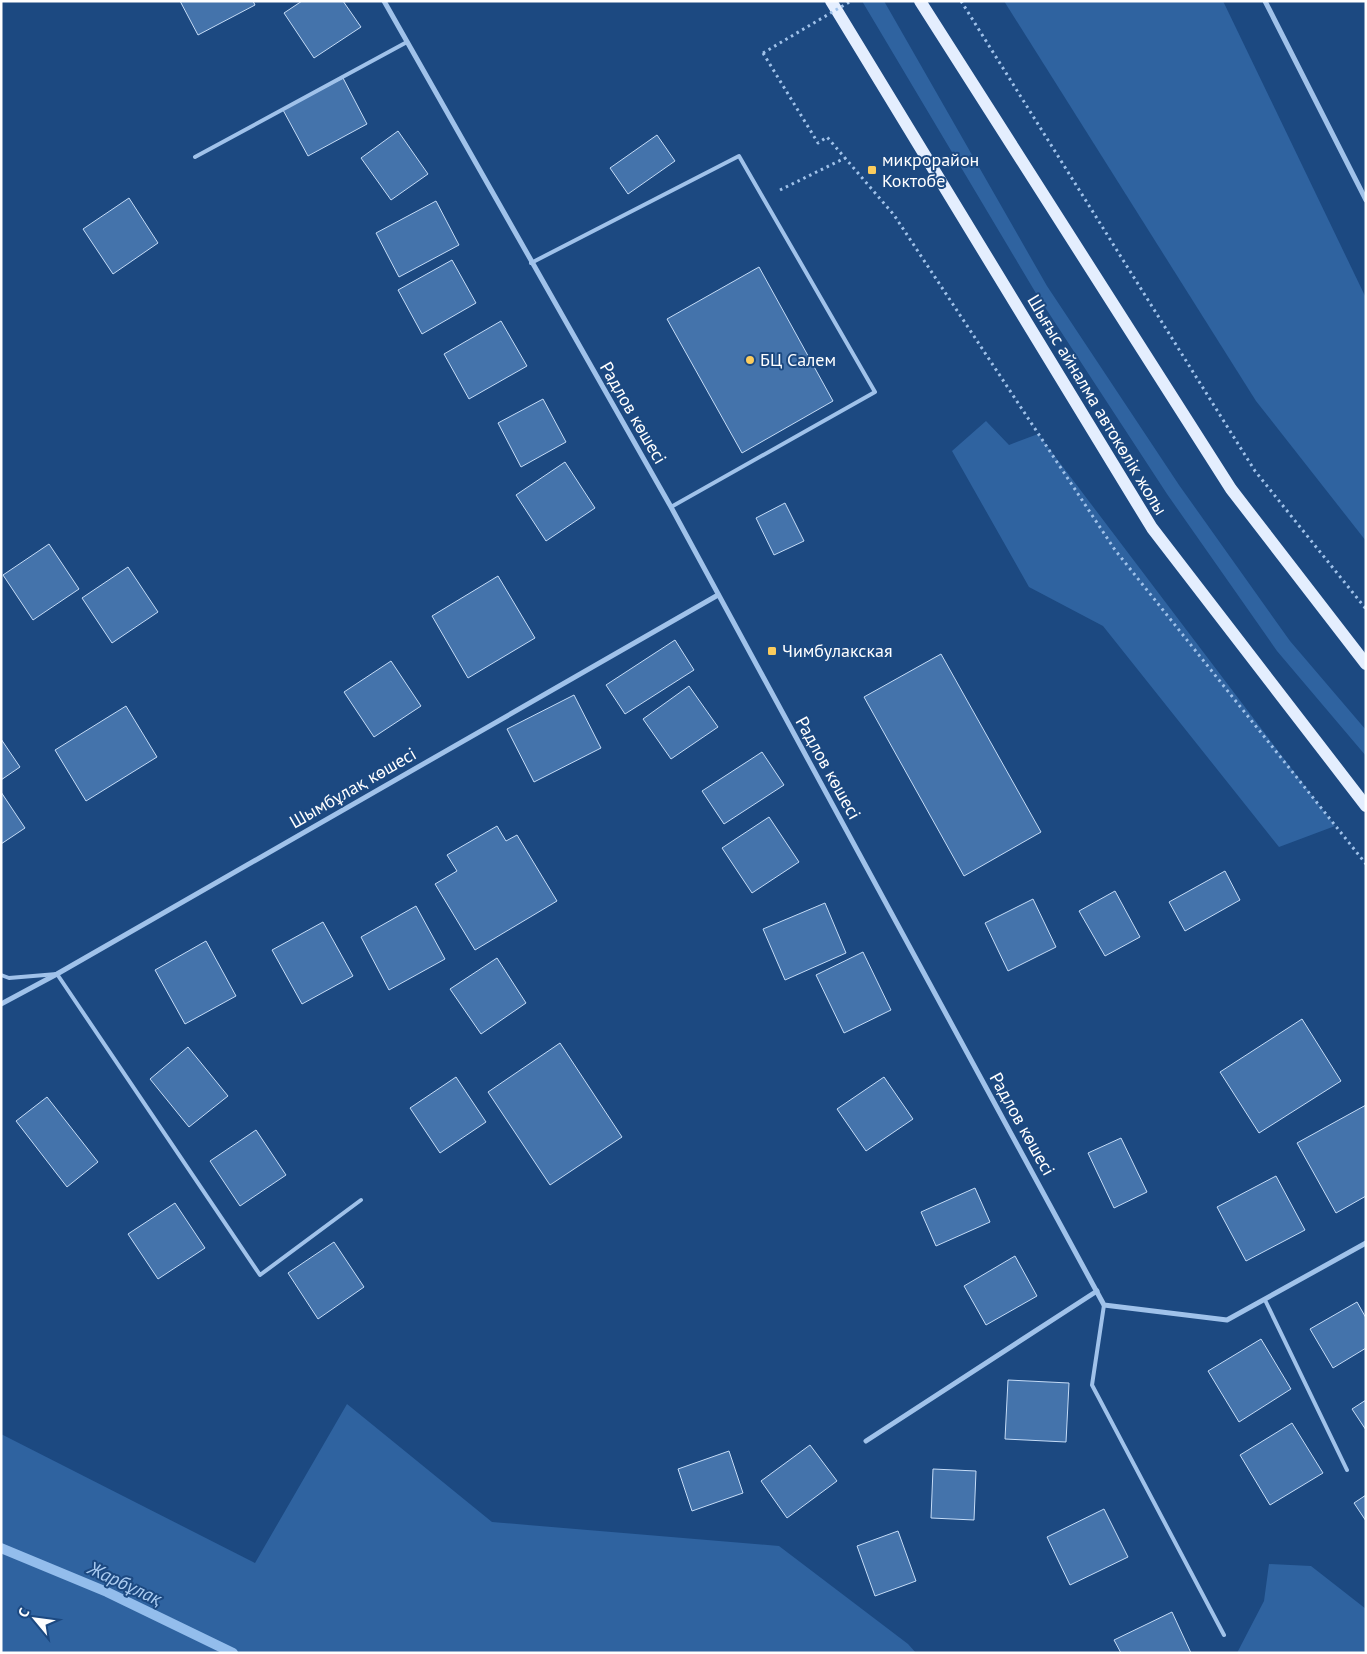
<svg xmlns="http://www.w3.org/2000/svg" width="1367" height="1654" font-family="'PT Sans',sans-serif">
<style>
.green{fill:#2f63a0}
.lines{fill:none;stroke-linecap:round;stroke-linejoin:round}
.stream{stroke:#93bdec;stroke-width:10}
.building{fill:#4473ab;stroke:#c5dcf7}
.path{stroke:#a0c2ea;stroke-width:3;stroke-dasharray:2.5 4;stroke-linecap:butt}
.service{stroke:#a0c2ea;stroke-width:4}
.minor{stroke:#a0c2ea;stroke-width:5}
.primary{stroke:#e4eefe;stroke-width:12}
.path-bridge{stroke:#a0c2ea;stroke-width:3;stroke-dasharray:2.5 4;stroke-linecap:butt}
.poi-dot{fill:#fbcc5d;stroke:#1c4981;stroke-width:2}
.labels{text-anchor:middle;stroke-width:4;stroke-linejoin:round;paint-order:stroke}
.poi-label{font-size:18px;fill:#fff;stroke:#1c4981;text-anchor:start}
.street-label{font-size:18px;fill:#fff;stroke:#1c4981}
.water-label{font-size:19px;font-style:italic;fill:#abccf1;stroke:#1c4981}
</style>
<rect width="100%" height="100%" fill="#1c4981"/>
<g class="green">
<path d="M862,1h22l163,285 132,199 111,156 76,89v26l-89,-105 -110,-157 -130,-199z"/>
<path d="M1004,1h219l143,297v243l-110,-140z"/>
<path d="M986,421l23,24 29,-11 297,392 -56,21 -176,-221 -74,-39 -77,-136z"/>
<path d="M347,1404l145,118 287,24 129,98 8,9h-915v-219l254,129z"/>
<path d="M1269,1564l42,2 55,43v44h-129l27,-52z"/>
</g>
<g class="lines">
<path class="stream" d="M1,1548l106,44 126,61"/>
</g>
<g class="building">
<path d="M180,1h73l2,4 -57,30z"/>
<path d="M302,1h41l18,26 -47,31 -30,-45z"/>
<path d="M343,78l24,46 -59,32 -25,-46z"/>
<path d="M398,131l30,43 -37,26 -30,-42z"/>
<path d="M657,135l18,26 -47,33 -18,-26z"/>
<path d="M129,198l29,45 -45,31 -30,-45z"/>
<path d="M436,201l23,44 -60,32 -23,-44z"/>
<path d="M452,260l24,43 -54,31 -24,-44z"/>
<path d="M759,267l74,134 -91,52 -75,-134z"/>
<path d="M501,321l26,45 -58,33 -25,-45z"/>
<path d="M543,399l23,43 -45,25 -23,-44z"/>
<path d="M565,462l30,46 -49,33 -30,-46z"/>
<path d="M785,503l19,38 -30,14 -18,-37z"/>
<path d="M49,544l30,45 -46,31 -30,-45z"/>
<path d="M128,567l30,45 -46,31 -30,-45z"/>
<path d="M498,576l37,62 -67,40 -36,-62z"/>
<path d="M675,640l19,30 -69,44 -19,-29z"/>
<path d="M941,654l100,178 -77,44 -100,-179z"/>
<path d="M391,661l30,45 -47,31 -30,-45z"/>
<path d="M689,686l29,41 -47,32 -28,-40z"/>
<path d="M574,695l27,53 -67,34 -27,-53z"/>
<path d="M126,706l31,51 -71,44 -31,-51z"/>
<path d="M1,739l19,28 -19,13z"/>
<path d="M762,752l22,33 -60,39 -22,-33z"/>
<path d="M1,792l24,36 -24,16z"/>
<path d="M769,817l30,45 -47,31 -30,-45z"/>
<path d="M497,826l9,15 11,-6 40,66 -82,49 -40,-66 22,-13 -10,-16z"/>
<path d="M1225,871l15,29 -55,31 -16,-29z"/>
<path d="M1115,891l25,46 -35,19 -26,-45z"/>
<path d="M1033,899l23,48 -48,24 -23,-48z"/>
<path d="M825,903l21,50 -61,27 -22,-51z"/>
<path d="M416,906l29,53 -56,31 -28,-53z"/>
<path d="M323,922l30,54 -51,28 -30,-54z"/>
<path d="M206,941l30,55 -51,28 -30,-54z"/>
<path d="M863,952l28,58 -47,23 -28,-58z"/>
<path d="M497,958l29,45 -45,31 -31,-45z"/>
<path d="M1302,1019l39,62 -82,52 -39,-61z"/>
<path d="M560,1043l62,94 -72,48 -62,-93z"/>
<path d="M188,1047l40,49 -39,31 -39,-48z"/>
<path d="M456,1077l30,45 -46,31 -30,-45z"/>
<path d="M884,1077l29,42 -47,32 -29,-42z"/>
<path d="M47,1097l51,65 -31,25 -51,-66z"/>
<path d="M1366,1105v91l-30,17 -39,-70z"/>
<path d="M256,1130l30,45 -46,31 -30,-45z"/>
<path d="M1121,1138l26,54 -33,16 -26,-55z"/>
<path d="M1276,1176l29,54 -59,31 -29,-54z"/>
<path d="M975,1188l15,34 -54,24 -15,-34z"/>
<path d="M175,1203l30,45 -47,31 -30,-45z"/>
<path d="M334,1242l30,45 -46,32 -30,-46z"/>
<path d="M1015,1256l22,40 -51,29 -22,-39z"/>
<path d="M1357,1302l9,16v30l-33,20 -23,-39z"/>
<path d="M1261,1339l30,50 -52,33 -31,-51z"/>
<path d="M1008,1380l61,3 -3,59 -61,-3z"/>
<path d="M1366,1400v30l-14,-21z"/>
<path d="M1292,1423l31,50 -53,32 -30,-50z"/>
<path d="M810,1445l27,36 -50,37 -26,-37z"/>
<path d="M729,1451l14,42 -51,18 -14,-42z"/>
<path d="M933,1469l43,2 -2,49 -43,-2z"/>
<path d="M1366,1495v26l-12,-18z"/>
<path d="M1104,1509l24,48 -58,28 -23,-48z"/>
<path d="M898,1531l18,50 -41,15 -18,-50z"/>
<path d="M1172,1612l19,41h-70l-7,-13z"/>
</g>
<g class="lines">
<g class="path">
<path d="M961,1l294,470 111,138"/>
<path d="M763,53l55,90 9,-6 67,78 221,335 251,314"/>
<path d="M780,190l65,-32"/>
</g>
<g class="service">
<path d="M195,157l212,-115"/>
<path d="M531,263l208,-107 136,236 -204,115"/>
<path d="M1,975l8,3 48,-4 203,301 101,-75"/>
<path d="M1265,1300l82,170"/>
<path d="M1104,1305l-12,80 132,250"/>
</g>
<g class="minor">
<path d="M384,1l287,506 433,798 123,15 139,-77"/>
<path d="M1265,1l101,199"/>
<path d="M1,1004l56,-30 661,-379"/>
<path d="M866,1441l231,-150"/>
</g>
<g class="primary">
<path d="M831,1l321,527 214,278"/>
<path d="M920,1l311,488 135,175"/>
</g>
<path class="path-bridge" d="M763,53l88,-52"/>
</g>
<g class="poi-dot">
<rect x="867" y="165" width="10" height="10" rx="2.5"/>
<circle cx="750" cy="360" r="5"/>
<rect x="767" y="646" width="10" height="10" rx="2.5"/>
</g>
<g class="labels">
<g class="poi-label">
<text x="882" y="166">микрорайон<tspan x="882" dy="21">Коктобе</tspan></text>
<text x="760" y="366">БЦ Салем</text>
<text x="782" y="657">Чимбулакская</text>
</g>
<g class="street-label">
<text transform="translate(1097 405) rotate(59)" y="6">Шығыс айналма автокөлік жолы</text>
<text transform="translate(633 413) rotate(60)" y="6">Радлов көшесі</text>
<text transform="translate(828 768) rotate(61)" y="6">Радлов көшесі</text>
<text transform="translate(353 788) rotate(-30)" y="6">Шымбұлақ көшесі</text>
<text transform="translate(1022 1124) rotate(61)" y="6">Радлов көшесі</text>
</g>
<g class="water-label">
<text transform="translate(125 1583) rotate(25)" y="7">Жарбұлақ</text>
</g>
</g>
<rect width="1367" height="1654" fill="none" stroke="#ffffff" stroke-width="5"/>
<g transform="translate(35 1619) rotate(299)" stroke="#1c4981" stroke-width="4" paint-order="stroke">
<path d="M0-4L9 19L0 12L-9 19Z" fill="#ffffff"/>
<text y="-8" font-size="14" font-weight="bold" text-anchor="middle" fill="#ffffff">С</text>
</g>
</svg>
